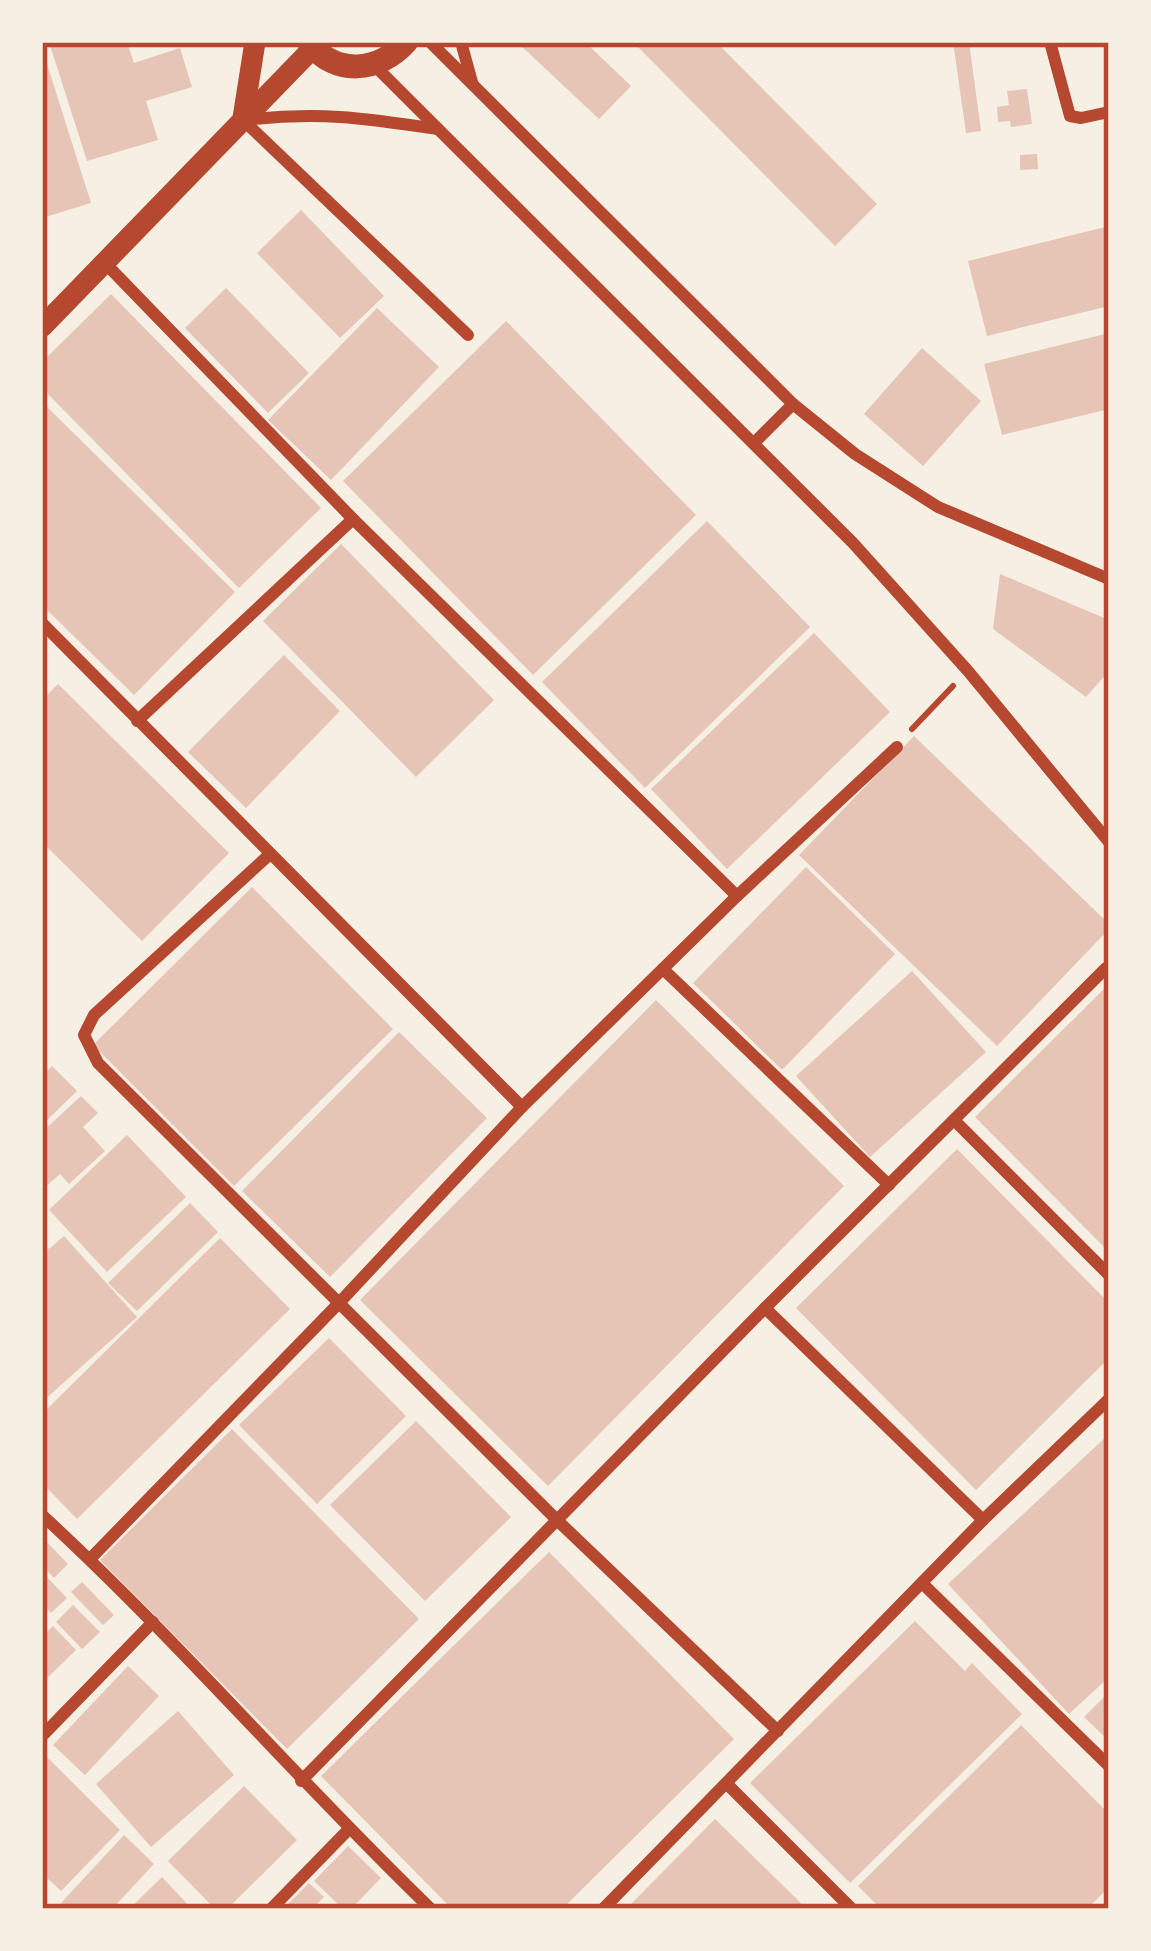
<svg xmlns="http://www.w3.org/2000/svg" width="1151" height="1951" font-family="'IBM Plex Sans',sans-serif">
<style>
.building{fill:#e6c5b7}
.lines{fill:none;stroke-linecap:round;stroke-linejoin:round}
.path{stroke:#b5482f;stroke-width:6}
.minor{stroke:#b5482f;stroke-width:12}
.tertiary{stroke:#b5482f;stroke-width:21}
.secondary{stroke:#b5482f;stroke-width:24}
.neatline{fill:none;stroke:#b5482f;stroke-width:4.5}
</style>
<rect width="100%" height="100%" fill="#f6efe4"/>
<g class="building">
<path d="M49,42h78l7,21 46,-15 12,39 -46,14 12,39 -71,21z"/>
<path d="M517,42h68l46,44 -32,33z"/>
<path d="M633,42h83l161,162 -42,42z"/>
<path d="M953,42h16l12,89 -15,2z"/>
<path d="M42,48l49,155 -49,15z"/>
<path d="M1027,89l5,35 -21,3 -1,-6 -12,1 -1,-15 12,-2 -2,-14z"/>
<path d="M1037,154l1,15 -18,1v-15z"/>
<path d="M301,210l83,86 -44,42 -83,-85z"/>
<path d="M1109,226v80l-122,30 -19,-75z"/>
<path d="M226,288l83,85 -41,40 -83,-85z"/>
<path d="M111,294l210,214 -82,80 -197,-200v-26z"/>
<path d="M377,308l62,59 -108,113 -63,-60z"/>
<path d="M506,321l190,194 -163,160 -190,-194z"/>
<path d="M1109,333v76l-107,26 -18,-71z"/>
<path d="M922,348l59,53 -58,65 -59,-52z"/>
<path d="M42,402l193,190 -101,103 -92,-90z"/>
<path d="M707,521l103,106 -165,161 -103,-106z"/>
<path d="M341,544l153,156 -78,77 -153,-156z"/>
<path d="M1000,574l109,46v51l-23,26 -93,-68z"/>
<path d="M814,633l76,79 -163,157 -76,-80z"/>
<path d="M284,655l56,56 -94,97 -58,-56z"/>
<path d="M58,684l171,169 -87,88 -100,-99v-142z"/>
<path d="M914,736l195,188v5l-112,117 -198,-191z"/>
<path d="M806,867l89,87 -113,116 -89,-87z"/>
<path d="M252,887l141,142 -159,157 -141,-141z"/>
<path d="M912,971l74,81 -116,105 -74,-81z"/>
<path d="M1109,984v268l-134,-135z"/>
<path d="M656,1000l188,186 -296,300 -188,-186z"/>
<path d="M399,1032l88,86 -157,159 -88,-86z"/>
<path d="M42,1064l6,6 4,-4 25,25 -35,34z"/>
<path d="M81,1096l17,17 -15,14 22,24 -36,33 -9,-10 -18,16v-58z"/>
<path d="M127,1135l59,62 -79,75 -58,-62z"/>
<path d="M957,1149l152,154v55l-133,132 -180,-182z"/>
<path d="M190,1203l28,29 -81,79 -29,-28z"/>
<path d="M64,1236l73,81 -95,85v-147z"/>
<path d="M220,1238l70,71 -213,210 -35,-36v-69z"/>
<path d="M329,1338l77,78 -89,88 -78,-79z"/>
<path d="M416,1421l95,96 -86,84 -95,-96z"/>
<path d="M232,1429l187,190 -132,130 -187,-189z"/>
<path d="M1109,1434v243l-40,37 -121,-130z"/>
<path d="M42,1537l26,27 -14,14 -12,-13z"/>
<path d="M549,1552l185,187 -172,170h-110l-131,-133z"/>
<path d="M42,1572l25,26 -16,15 -9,-9z"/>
<path d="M82,1582l32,33 -11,10 -32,-33z"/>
<path d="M73,1605l27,27 -18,17 -26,-27z"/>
<path d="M915,1621l50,50 7,-8 50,51 -172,169 -100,-100z"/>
<path d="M53,1626l23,24 -34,33v-46z"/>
<path d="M128,1666l31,30 -74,79 -32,-30z"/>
<path d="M1109,1692v49l-25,-24z"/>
<path d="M178,1711l56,64 -83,72 -55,-63z"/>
<path d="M1021,1725l88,89v73l-22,22h-206l-23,-23z"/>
<path d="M47,1757l73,73 -59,61 -19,-18v-111z"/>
<path d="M244,1786l53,54 -70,69h-12l-47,-48z"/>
<path d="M715,1819l92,90h-181z"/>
<path d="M124,1835l30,29 -42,45h-45l-6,-6z"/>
<path d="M348,1846l33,32 -30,31h-8l-29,-28z"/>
<path d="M162,1877l30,32h-63z"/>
<path d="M309,1883l15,14 -12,12h-29z"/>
</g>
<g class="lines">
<path class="path" d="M912,729l41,-43"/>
<g class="minor">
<path d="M430,42l363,362 62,50 83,53 171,72"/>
<path d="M461,42l11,40"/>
<path d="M1050,42l20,74 11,2 28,-6"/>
<path d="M374,65l479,478 115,128 141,171"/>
<path d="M243,120l225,215"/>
<path d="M244,120c75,-9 120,-2 194,9"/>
<path d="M105,263l248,256 384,377"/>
<path d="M754,443l39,-39"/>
<path d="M42,623l480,484"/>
<path d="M137,721l216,-202"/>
<path d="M269,855l-175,160 -10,20 14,28 460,458 220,210"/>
<path d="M663,969l226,216"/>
<path d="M954,1120l155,155"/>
<path d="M765,1308l218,212"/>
<path d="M42,1515c136,125 256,266 389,394"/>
<path d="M90,1559l249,-256 183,-196 215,-211 160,-149"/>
<path d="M923,1584l186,182"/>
<path d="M42,1736l111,-114"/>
<path d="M301,1781l464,-473 341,-340"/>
<path d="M727,1784l125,125"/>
<path d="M271,1909l78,-80"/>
<path d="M603,1909l380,-389 126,-121"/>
</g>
<g class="tertiary">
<path d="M243,118l12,-76"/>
<path d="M42,327l271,-279"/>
</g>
<path class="secondary" d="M309,42c26,35 70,30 97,0"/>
</g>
<rect width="1151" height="1951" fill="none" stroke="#f6efe4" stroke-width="90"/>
<rect x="45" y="45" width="1061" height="1861" class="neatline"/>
</svg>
